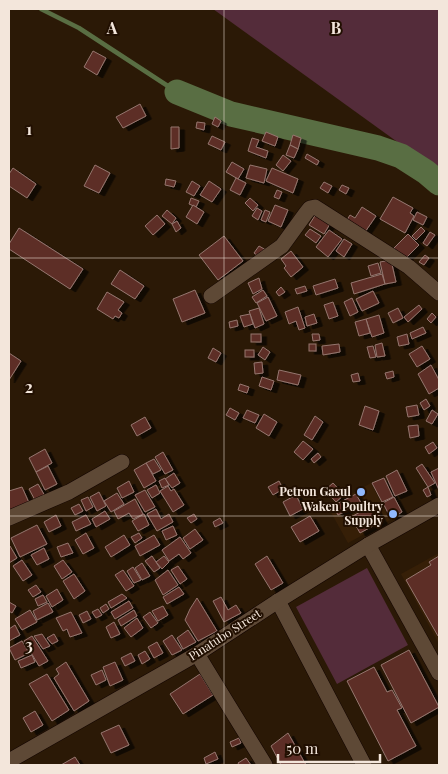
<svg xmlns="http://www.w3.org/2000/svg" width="448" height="774" font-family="'Playfair Display',serif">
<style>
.built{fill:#361f07}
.green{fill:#542c3a}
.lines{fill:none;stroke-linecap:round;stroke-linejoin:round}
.stream{stroke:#596e43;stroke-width:4.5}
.river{stroke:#596e43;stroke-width:25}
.building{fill:#5d2f26;stroke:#95766f;filter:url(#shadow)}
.minor-casing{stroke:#120400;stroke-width:16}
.minor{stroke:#5e4936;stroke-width:15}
.grid{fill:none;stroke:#f3e6db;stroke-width:1;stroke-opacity:0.55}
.poi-dot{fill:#90b8fd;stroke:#210f01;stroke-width:2}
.labels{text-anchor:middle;stroke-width:4;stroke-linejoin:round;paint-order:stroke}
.poi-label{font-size:12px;font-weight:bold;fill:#f3e6db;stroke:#210f01;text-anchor:end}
.street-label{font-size:12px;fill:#f3e6db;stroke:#210f01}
.grid-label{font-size:16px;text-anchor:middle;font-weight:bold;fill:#f3e6db;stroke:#210f01;stroke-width:4;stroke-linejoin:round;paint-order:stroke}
</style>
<defs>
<filter id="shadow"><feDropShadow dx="5.5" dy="3" stdDeviation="0" flood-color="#0009"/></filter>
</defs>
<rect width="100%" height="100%" fill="#2b1906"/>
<g class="built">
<path d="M371,483l19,37 -42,23 -20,-36z"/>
<path d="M439,553v91l-38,-70z"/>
</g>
<g class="green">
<path d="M213,9h226v163z"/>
<path d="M367,568l41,77 -71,39 -41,-77z"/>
</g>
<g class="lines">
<path class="stream" d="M41,9l38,19 98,64"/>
<path class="river" d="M177,92l54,22 147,34 23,8 25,16 13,11"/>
</g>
<g class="building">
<path d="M93,51l13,7 -9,17 -13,-8z"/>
<path d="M140,104l6,12 -23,12 -7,-11z"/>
<path d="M215,117l6,4 -3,6 -6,-3z"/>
<path d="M197,122l8,1 -1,7 -8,-2z"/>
<path d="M171,127h8v21l-8,1z"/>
<path d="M266,132l12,5 -3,9 -13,-5z"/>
<path d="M293,135l8,3 -3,11 -8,-4z"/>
<path d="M212,136l13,6 -4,8 -13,-6z"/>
<path d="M252,138l7,2 -3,7 12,4 -2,7 -18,-7z"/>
<path d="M290,145l8,4 -4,9 -8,-3z"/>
<path d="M307,154l12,7 -2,4 -12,-7z"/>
<path d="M283,155l8,6 -8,10 -7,-6z"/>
<path d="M232,162l12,7 -6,10 -12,-7z"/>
<path d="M95,165l15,8 -11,20 -15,-7z"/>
<path d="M250,165l17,4 -3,14 -18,-5z"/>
<path d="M13,168l23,16 -9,14 -18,-12v-12z"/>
<path d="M272,168l26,11 -5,14 -27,-12z"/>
<path d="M236,178l10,5 -6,12 -10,-5z"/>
<path d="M166,179l10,2 -2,6 -9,-2z"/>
<path d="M192,181l8,5 -6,10 -8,-4z"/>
<path d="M209,181l12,8 -9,13 -12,-7z"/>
<path d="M324,182l8,4 -4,7 -8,-5z"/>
<path d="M342,185l7,3 -3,6 -7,-4z"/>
<path d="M277,190l5,2 -3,7 -5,-2z"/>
<path d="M393,197l20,11 -3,5 4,3 -9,17 -25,-14z"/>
<path d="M191,198l8,3 -3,6 -7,-3z"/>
<path d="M250,198l8,7 -5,6 -8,-8z"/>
<path d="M193,205l11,7 -7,12 -11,-7z"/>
<path d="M275,205l13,5 -7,17 -13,-6z"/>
<path d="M362,207l14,9 -13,19 -18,-12 5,-8 5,3z"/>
<path d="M257,208l5,3 -4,9 -6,-4z"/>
<path d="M167,210l9,8 -4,6 -10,-8z"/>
<path d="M265,210l5,2 -4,10 -5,-2z"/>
<path d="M417,212l10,5 -4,8 -10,-5z"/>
<path d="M316,214l15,8 -7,12 -15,-9z"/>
<path d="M157,215l8,9 -12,11 -8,-9z"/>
<path d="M177,221l4,7 -5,4 -4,-8z"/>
<path d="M421,227l4,4 -9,9 -4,-4z"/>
<path d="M19,228l64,41 -13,20 -61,-40v-5z"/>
<path d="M310,229l11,7 -5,7 -11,-8z"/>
<path d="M329,230l13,9 -14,18 -12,-10z"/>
<path d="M430,232l5,3 -8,11 -4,-3z"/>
<path d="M408,234l11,11 -14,14 -11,-11z"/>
<path d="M224,236l19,25 -25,19 -19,-25z"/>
<path d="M344,239l8,5 -8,13 -8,-6z"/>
<path d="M259,246l7,4 -5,8 -7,-5z"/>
<path d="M291,251l12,16 -12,10 -7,-9 2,-2 -5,-7z"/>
<path d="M425,255l4,3 -5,7 -5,-3z"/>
<path d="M391,260l5,22 -11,2 -5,-22z"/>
<path d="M378,263l3,10 -10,3 -3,-10z"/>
<path d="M120,270l24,16 -9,13 -24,-15z"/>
<path d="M382,274l3,10 -31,10 -3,-11z"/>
<path d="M259,278l3,11 -9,5 -5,-11z"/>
<path d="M335,279l3,9 -22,7 -3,-9z"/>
<path d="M305,286l2,5 -10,3 -2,-5z"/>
<path d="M281,287l4,5 -6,4 -3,-4z"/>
<path d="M195,290l10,23 -23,9 -9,-23z"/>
<path d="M263,290l4,6 -11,7 -4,-6z"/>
<path d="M373,291l6,12 -17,8 -6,-12z"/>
<path d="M107,292l17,10 -6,8 4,3 -3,5 -4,-2 -2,3 -16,-10z"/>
<path d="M268,297l9,19 -11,5 -9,-18z"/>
<path d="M352,298l6,14 -8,4 -6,-14z"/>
<path d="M333,302l5,14 -9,3 -5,-14z"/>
<path d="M419,305l3,4 -14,13 -4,-5z"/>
<path d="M298,307l7,21 -6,2 -3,-9 -7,3 -4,-12z"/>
<path d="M259,308l5,16 -9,4 -6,-17z"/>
<path d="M398,308l5,10 -10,5 -5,-10z"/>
<path d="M432,313l4,4 -5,6 -4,-4z"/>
<path d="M250,314l3,10 -9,3 -4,-11z"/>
<path d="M314,314l3,9 -10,3 -2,-9z"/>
<path d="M379,315l5,18 -12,4 -6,-18z"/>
<path d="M366,319l4,14 -11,3 -4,-14z"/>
<path d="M237,320l1,6 -8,2 -1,-6z"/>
<path d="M423,327l3,6 -14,6 -2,-6z"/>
<rect x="251" y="334" width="10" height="8"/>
<path d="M312,334h7l1,6 -7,1z"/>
<path d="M407,334l2,10 -10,2 -2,-9z"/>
<path d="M382,343l3,13 -8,1 -2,-12z"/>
<rect x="309" y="344" width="7" height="7"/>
<path d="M339,344l1,8 -17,3 -1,-9z"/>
<path d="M373,346l3,11 -6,1 -3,-11z"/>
<path d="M422,346l8,13 -13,8 -8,-13z"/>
<path d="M263,347l7,5 -5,8 -7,-5z"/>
<path d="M213,348l8,5 -5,9 -8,-4z"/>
<rect x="245" y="350" width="9" height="7"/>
<path d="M9,353l12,8 -12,19z"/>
<path d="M262,362l1,11 -8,1 -1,-11z"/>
<path d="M431,365l8,15v8l-10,6 -11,-20z"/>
<path d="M279,370l22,5 -3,10 -21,-5z"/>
<path d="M393,371l1,6 -7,2 -2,-6z"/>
<path d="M358,373l2,8 -7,1 -2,-7z"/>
<path d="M262,377l12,4 -3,9 -12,-4z"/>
<path d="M240,384l9,3 -2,6 -9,-3z"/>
<path d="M426,399l4,7 -6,4 -4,-7z"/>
<path d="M417,405l2,10 -11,2 -2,-10z"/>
<path d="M365,406l14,5 -6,19 -14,-5z"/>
<path d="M230,408l9,5 -4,7 -9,-5z"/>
<path d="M247,410l12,5 -4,8 -12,-5z"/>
<path d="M432,410l6,4 -6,10 -6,-3z"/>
<path d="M264,414l13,8 -8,14 -13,-8z"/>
<path d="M315,416l8,6 -11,18 -8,-5z"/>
<path d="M145,417l6,11 -14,8 -6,-11z"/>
<path d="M418,425l1,11 -9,2 -2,-12z"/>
<path d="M303,441l10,8 -10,11 -9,-8z"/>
<path d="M433,442l4,6 -8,6 -4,-7z"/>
<path d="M45,449l7,14 -16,9 -7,-14z"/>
<path d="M163,452l10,18 -8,4 -10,-17z"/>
<path d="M318,453l3,4 -7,6 -3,-4z"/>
<path d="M154,459l7,11 -8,4 -7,-11z"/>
<path d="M146,463l10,18 -12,7 -10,-18z"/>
<path d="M422,464l13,19 -7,4 -12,-19z"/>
<path d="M48,466l9,18 -12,6 -9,-18z"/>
<path d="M439,468v22l-8,-18z"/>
<path d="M397,470l10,21 -12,5 -9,-20z"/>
<path d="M174,473l6,10 -8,5 -7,-9z"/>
<path d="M165,478l4,7 -7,3 -3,-7z"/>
<path d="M384,478l9,19 -11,5 -10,-19z"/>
<path d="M129,481l5,11 -12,6 -5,-10z"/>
<path d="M279,481l4,8 -10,6 -5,-8z"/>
<path d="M333,483l11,12 -8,7 -11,-12z"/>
<path d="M38,484l7,12 -9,6 -7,-13z"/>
<path d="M156,485l4,8 -8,5 -5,-8z"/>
<path d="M168,486l3,5 3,-2 10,16 -11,7 -13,-21z"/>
<path d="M22,487l8,18 -21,9v-23z"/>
<path d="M428,487l3,8 -4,2 -4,-7z"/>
<path d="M145,490l10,17 -10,5 -10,-17z"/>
<path d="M99,492l7,14 -9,5 -7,-14z"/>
<path d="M117,493l7,11 -13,8 -7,-11z"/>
<path d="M356,494l5,9 -23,12 -5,-9z"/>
<path d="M296,495l7,14 -13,7 -7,-14z"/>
<path d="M88,497l5,10 -7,4 -5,-11z"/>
<path d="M394,497l8,15 -11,7 -8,-16z"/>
<path d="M135,499l8,15 -10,5 -4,-6 -11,6 -4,-8z"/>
<path d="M79,504l4,7 -8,4 -4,-7z"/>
<path d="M373,505l9,16 -22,12 -9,-16z"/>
<path d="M156,509l5,10 8,-5 4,8 -16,9 -10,-17z"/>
<path d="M105,511l5,8 -14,8 -4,-8z"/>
<path d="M144,514l5,11 -11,6 -6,-10z"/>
<path d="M194,514l3,5 -6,4 -4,-5z"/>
<path d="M56,515l5,11 -12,6 -5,-10z"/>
<path d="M86,515l5,9 -15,7 -4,-9z"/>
<path d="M310,516l9,15 -19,11 -9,-15z"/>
<path d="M220,518l3,5 -8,4 -2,-5z"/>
<path d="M37,525l10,19 -27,13 -9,-19z"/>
<path d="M173,526l4,9 -11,5 -4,-9z"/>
<path d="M195,529l8,11 -13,9 -7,-11z"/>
<path d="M86,533l8,15 -11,6 -8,-14z"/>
<path d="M139,533l3,5 -7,5 -4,-6z"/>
<path d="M124,535l6,10 -19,12 -6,-10z"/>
<path d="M154,535l6,10 -20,11 -5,-10z"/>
<path d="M180,537l11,16 -8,6 -4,-5 -10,7 -7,-11z"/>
<path d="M68,543l5,10 -12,4 -4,-10z"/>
<path d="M10,546l7,12 -8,5v-16z"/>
<path d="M44,548l5,11 -12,6 -6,-10z"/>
<path d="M152,556l8,12 -6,4 -9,-11z"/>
<path d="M164,556l5,6 -7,7 -6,-7z"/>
<path d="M267,556l16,27 -12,7 -16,-26z"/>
<path d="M439,556v80h-1l-32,-56 25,-15 -2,-3z"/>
<path d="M22,560l10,15 -9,6 -10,-15z"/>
<path d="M63,560l9,12 -10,7 -8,-13z"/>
<path d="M142,563l8,13 -8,4 -7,-12z"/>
<path d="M178,566l9,13 -7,5 -9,-14z"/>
<path d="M133,567l8,13 -7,3 -7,-12z"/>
<path d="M123,570l11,16 -8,5 -11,-16z"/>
<path d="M168,570l10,15 -15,10 -8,-15z"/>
<path d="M74,574l11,17 -11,8 -11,-18z"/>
<path d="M36,585l5,7 -8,5 -5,-7z"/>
<path d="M179,587l5,7 -17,10 -4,-7z"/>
<path d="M57,589l6,11 -11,7 -6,-11z"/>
<path d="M122,594l5,4 -16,10 -3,-6z"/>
<path d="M43,595l4,7 -9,4 -3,-7z"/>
<path d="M221,597l7,13 8,-5 5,8 -17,9 -11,-21z"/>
<path d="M197,598l20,33 -19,10 -13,-21 5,-11z"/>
<path d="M129,601l4,7 -18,11 -4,-7z"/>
<path d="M9,602l7,4 -4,7 -3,-2z"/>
<path d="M48,603l5,9 -16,8 -4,-9z"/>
<path d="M106,604l3,5 -6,4 -3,-5z"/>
<path d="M163,606l5,9 -10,6 -6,-10z"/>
<path d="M98,609l4,6 -6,3 -4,-6z"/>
<path d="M30,610l7,12 -15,8 -7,-11z"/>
<path d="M134,610l3,6 -16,10 -3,-6z"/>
<path d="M87,611l4,8 -8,4 -4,-8z"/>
<path d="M71,612l11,21 -12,4 -3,-8 -4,2 -7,-13z"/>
<path d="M150,612l8,11 -7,5 -8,-11z"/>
<path d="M137,618l6,10 -12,9 -7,-9z"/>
<path d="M114,622l6,12 -9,4 -5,-11z"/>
<path d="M15,625l5,10 -11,6v-12z"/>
<path d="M188,630l8,12 -13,7 -6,-11z"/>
<path d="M42,634l8,12 -7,3 -9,-13z"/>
<path d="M54,634l4,7 -6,3 -5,-6z"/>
<path d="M172,635l10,15 -10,5 -9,-14z"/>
<path d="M32,636l16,25 -9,5 -15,-25z"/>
<path d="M22,641l7,12 -14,7 -6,-12z"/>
<path d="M157,642l6,11 -9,5 -6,-11z"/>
<path d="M409,650l30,57 -28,16 -30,-58z"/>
<path d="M145,651l5,8 -8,5 -4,-9z"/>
<path d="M131,653l4,8 -10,5 -4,-8z"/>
<path d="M32,655l3,7 -14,6 -3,-7z"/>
<path d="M66,662l23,39 -15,10 -20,-33 5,-4 -3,-5z"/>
<path d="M115,662l8,18 -13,6 -7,-19z"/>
<path d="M374,667l13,25 5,-2 10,18 -5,2 19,36 -28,15 -41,-80z"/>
<path d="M102,670l4,10 -10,5 -5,-10z"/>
<path d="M47,674l22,36 -17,11 -23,-37z"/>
<path d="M200,674l13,21 -30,19 -13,-20z"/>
<path d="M35,711l8,14 -12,7 -8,-14z"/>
<path d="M119,725l10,20 -18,8 -10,-20z"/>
<path d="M288,733l18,32h-25l-10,-19z"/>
<path d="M239,738l2,5 -9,4 -2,-5z"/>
<path d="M215,752l3,7 -12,5 -2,-6z"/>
<path d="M75,757l5,8h-19z"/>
<path d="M246,758l5,7h-12l-1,-2z"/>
</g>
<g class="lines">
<g class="minor-casing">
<g id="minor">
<path d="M211,296l71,-50 24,-33 4,-5 5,-1 94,60 30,26"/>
<path d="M9,518l60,-26 53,-30"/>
<path d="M368,545l71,128"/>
<path d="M278,601l86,164"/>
<path d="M197,654l68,111"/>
<path d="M9,761l188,-107 81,-53 90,-56 71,-40"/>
</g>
</g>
<use href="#minor" class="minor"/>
</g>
<path class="grid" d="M224,9v756M9,258h430M9,516h430"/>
<g class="poi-dot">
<circle cx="361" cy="492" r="5"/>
<circle cx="393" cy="514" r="5"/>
</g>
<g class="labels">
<g class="poi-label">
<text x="351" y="496">Petron Gasul</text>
<text x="383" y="511">Waken Poultry<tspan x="383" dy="14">Supply</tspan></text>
</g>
<g class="street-label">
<text transform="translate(225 635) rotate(-33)" y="4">Pinatubo Street</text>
</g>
</g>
<g class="grid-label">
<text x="112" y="34">A</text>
<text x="336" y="34">B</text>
<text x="29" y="135">1</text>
<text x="29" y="393">2</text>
<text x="29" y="651">3</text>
</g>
<rect width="448" height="774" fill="none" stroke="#f3e6db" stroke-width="20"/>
<path d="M278 754v8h102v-8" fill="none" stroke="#f3e6db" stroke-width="2.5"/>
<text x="286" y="754" font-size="15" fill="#f3e6db" stroke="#210f01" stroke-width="4" paint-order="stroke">50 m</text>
</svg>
